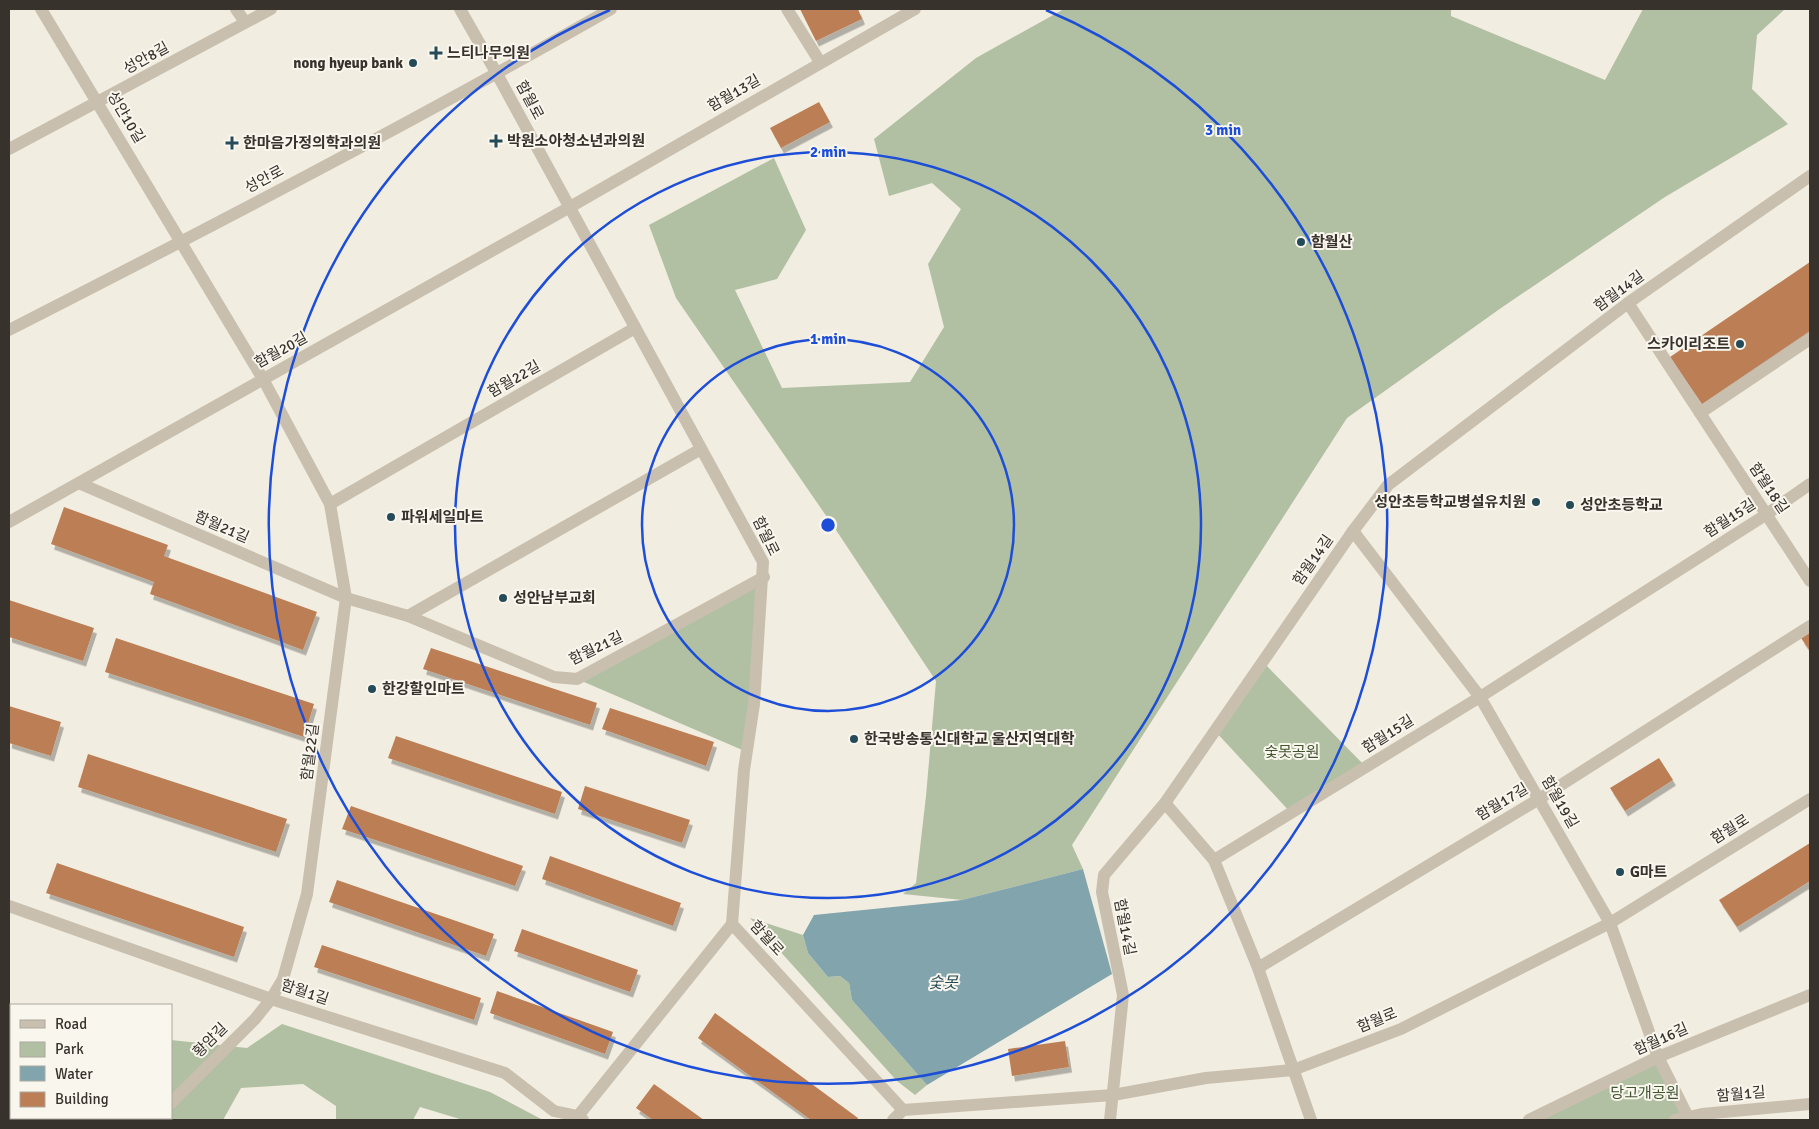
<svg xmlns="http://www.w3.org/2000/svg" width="1819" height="1129" font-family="Signika,'Noto Sans KR',sans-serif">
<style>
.green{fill:#b1c0a2}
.water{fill:#82a4ad}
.building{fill:#bc7f55;filter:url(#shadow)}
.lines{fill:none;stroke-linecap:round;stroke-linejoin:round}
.minor{stroke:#c9bfae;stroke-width:12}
.ring{fill:none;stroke:#1d4ed8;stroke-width:2.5}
.poi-dot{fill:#244b57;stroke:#f9f6ee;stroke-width:2}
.labels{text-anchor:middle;stroke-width:4;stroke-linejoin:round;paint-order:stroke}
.poi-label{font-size:15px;font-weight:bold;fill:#38322c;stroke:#f9f6ee;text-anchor:start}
.street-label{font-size:15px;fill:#38322c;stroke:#f9f6ee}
.park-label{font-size:15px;fill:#425531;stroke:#f9f6ee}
.water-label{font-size:16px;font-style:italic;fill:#244b57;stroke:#f9f6ee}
.centre{fill:#1d4ed8;stroke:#f9f6ee;stroke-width:2.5}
.ring-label{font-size:15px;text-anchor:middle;font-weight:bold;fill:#1d4ed8;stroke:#f9f6ee;stroke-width:4;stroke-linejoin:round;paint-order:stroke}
</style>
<defs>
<filter id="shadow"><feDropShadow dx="3" dy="5.5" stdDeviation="0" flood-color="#0004"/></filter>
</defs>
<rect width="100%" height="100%" fill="#f2ede1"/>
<g class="green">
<path d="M1064,9h387v7l154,64 38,-71h142l-28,26 -5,54 36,35 -123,73 -164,111 -154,110 -275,427 11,24 -121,31 -59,-6 13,-11 10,-87 10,-115 -98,-148 -162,-235 -27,-73 125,-67 32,72 -29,49 -42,11 47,98 128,-6 34,-55 -16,-63 33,-55 -29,-26 -43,13 -15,-57 102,-81z"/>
<path d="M764,577l-17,175 -170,-73z"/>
<path d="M1263,662l103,105 -75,46 -76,-82z"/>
<path d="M750,918l53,17 5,18 20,24 12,-1 9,7 3,17 75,85 -12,10 -18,-14z"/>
<path d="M282,1024l208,68 53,28h-80l-43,-13 -7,13h-77v-14l-33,-22 -62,4 -18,32h-214v-54l2,-8v60h160v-78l76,8z"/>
<path d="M1658,1057l28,58 -16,5h-130z"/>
</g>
<path class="water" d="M1083,869l29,105 -185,111 -75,-85 -3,-17 -9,-7 -12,1 -20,-24 -5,-18 11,-20 148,-15z"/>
<g class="building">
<path d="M800,9h58l4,10 -46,22z"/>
<path d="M819,102l11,20 -49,26 -11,-20z"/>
<path d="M1810,262v69l-108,73 -32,-47z"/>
<path d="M64,507l104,38 -4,11 153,56 -14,38 -153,-56 4,-12 -103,-38z"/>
<path d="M9,600l85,28 -11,33 -74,-24z"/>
<path d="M1810,632v19l-9,-13z"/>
<path d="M116,638l198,66 -10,33 -199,-65z"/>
<path d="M431,648l166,55 -7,22 -167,-56z"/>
<path d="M9,706l52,16 -10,34 -42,-13z"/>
<path d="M610,708l104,34 -8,24 -104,-37z"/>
<path d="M396,736l166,56 -7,22 -167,-56z"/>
<path d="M88,754l199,65 -11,33 -198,-65z"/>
<path d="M1659,758l14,22 -48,31 -15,-23z"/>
<path d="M585,786l105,34 -8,23 -104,-34z"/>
<path d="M351,806l172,60 -8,20 -173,-57z"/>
<path d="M1810,843v38l-73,46 -18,-27z"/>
<path d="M550,856l131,47 -8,23 -131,-47z"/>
<path d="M57,863l187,64 -10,30 -188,-64z"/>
<path d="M337,880l157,54 -8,22 -157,-54z"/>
<path d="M522,929l116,41 -8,22 -116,-41z"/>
<path d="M322,945l159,53 -7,22 -160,-53z"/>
<path d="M497,991l116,41 -8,22 -115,-41z"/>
<path d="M715,1013l143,105 -1,2h-46l-113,-82z"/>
<path d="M1065,1041l4,26 -57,9 -4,-27z"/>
<path d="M654,1084l50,36h-51l-17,-12z"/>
</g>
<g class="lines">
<g class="minor">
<path d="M41,9l222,370 67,125 16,94 -39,296 -24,85 -12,20 -16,20 -84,84"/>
<path d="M236,9l9,13"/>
<path d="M460,9l37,65 266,488 -9,142 -10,66 -12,154 171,186"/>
<path d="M787,9l33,53"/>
<path d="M9,149l262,-140"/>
<path d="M1628,303l182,278"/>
<path d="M9,330c202,-103 404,-208 602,-321"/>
<path d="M1700,413l110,-74"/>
<path d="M81,484l265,114 62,18 146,61 23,2 187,-102"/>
<path d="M330,504l305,-176"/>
<path d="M9,522l561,-315 345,-198"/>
<path d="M1353,531l127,166 130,226 48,134 30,60"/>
<path d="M408,616l293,-167"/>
<path d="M1165,803l49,57 44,108 53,152"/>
<path d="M1214,860l266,-163 287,-183 43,-30"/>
<path d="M9,906l262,93 234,74 49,38 24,5 5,4"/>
<path d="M1258,968l281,-169 271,-173"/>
<path d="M578,1116l154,-192"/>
<path d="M156,1120l2,-2"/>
<path d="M893,1120l10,-10 210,-15 93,-17 87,-8 108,-41 209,-106 200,-124"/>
<path d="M1110,1120l13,-125 -21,-103 2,-17 61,-72 188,-272 35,-46 240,-182 182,-127"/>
<path d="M1529,1120l129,-63 152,-62"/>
<path d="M1675,1120l27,-6 108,-10"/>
</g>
</g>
<g class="ring">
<circle cx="828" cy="525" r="186"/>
<circle cx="828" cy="525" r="373"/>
<path d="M1046 10A559 559 0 1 1 610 10"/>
</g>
<g class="poi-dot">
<path d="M433.5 45.5h5v5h5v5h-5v5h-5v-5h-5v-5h5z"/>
<circle cx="413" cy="63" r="5"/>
<path d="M493.5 133.5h5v5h5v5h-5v5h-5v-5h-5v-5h5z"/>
<path d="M229.5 135.5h5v5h5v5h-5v5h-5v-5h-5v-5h5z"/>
<circle cx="1301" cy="242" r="5"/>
<circle cx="1740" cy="344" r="5"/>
<circle cx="1536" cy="502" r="5"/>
<circle cx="1570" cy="505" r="5"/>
<circle cx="391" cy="517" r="5"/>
<circle cx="503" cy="598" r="5"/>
<circle cx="372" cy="689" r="5"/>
<circle cx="854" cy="739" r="5"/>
<circle cx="1620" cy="872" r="5"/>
</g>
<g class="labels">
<g class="poi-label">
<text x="447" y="58">느티나무의원</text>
<text x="403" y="68" text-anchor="end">nong hyeup bank</text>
<text x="507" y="146">박원소아청소년과의원</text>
<text x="243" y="148">한마음가정의학과의원</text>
<text x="1311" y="247">함월산</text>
<text x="1730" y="349" text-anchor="end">스카이리조트</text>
<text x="1526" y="507" text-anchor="end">성안초등학교병설유치원</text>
<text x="1580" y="510">성안초등학교</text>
<text x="401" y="522">파워세일마트</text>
<text x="513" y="603">성안남부교회</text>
<text x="382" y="694">한강할인마트</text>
<text x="864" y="744">한국방송통신대학교 울산지역대학</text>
<text x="1630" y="877">G마트</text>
</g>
<g class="street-label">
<text transform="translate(146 58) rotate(-29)" y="5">성안8길</text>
<text transform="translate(734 93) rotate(-30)" y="5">함월13길</text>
<text transform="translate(530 100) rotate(62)" y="5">함월로</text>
<text transform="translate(126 117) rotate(59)" y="5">성안10길</text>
<text transform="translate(264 179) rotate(-28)" y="5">성안로</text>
<text transform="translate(1619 291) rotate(-36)" y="5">함월14길</text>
<text transform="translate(281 350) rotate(-29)" y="5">함월20길</text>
<text transform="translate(514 379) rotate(-30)" y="5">함월22길</text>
<text transform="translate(1769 488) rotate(56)" y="5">함월18길</text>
<text transform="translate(1730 518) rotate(-33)" y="5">함월15길</text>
<text transform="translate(222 527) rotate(23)" y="5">함월21길</text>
<text transform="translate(766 536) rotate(64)" y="5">함월로</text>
<text transform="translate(1313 560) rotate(-55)" y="5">함월14길</text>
<text transform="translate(596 648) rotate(-26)" y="5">함월21길</text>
<text transform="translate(1388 734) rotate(-32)" y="5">함월15길</text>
<text transform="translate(310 752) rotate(-83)" y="5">함월22길</text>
<text transform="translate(1502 802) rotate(-31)" y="5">함월17길</text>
<text transform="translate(1560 802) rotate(60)" y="5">함월19길</text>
<text transform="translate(1730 829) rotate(-32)" y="5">함월로</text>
<text transform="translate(1125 927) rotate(79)" y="5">함월14길</text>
<text transform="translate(767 938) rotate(47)" y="5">함월로</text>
<text transform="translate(305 992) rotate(18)" y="5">함월1길</text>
<text transform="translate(1377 1020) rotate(-22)" y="5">함월로</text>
<text transform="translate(1661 1039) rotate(-24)" y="5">함월16길</text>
<text transform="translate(210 1040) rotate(-45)" y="5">황암길</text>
<text transform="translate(1741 1094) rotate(-5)" y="5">함월1길</text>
</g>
<g class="park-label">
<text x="1292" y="757">숯못공원</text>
<text x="1645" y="1098">당고개공원</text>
</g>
<g class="water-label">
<text x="943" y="988">숯못</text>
</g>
</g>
<circle cx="828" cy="525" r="8" class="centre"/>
<g class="ring-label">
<text x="1223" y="135">3 min</text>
<text x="828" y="157">2 min</text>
<text x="828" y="344">1 min</text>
</g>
<rect width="1819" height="1129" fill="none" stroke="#38322c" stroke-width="20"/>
<rect x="10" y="1004" width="162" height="115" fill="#f9f6ee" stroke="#aca8a0"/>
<rect x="20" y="1020" width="25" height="8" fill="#c9bfae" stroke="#aca8a0"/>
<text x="55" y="1029" font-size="15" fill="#38322c">Road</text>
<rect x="20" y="1042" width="25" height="15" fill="#b1c0a2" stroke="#aca8a0"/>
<text x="55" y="1054" font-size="15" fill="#38322c">Park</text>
<rect x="20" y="1066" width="25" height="15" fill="#82a4ad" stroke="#aca8a0"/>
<text x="55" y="1079" font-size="15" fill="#38322c">Water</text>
<rect x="20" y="1092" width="25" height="15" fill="#bc7f55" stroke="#aca8a0"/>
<text x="55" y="1104" font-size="15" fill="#38322c">Building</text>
</svg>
